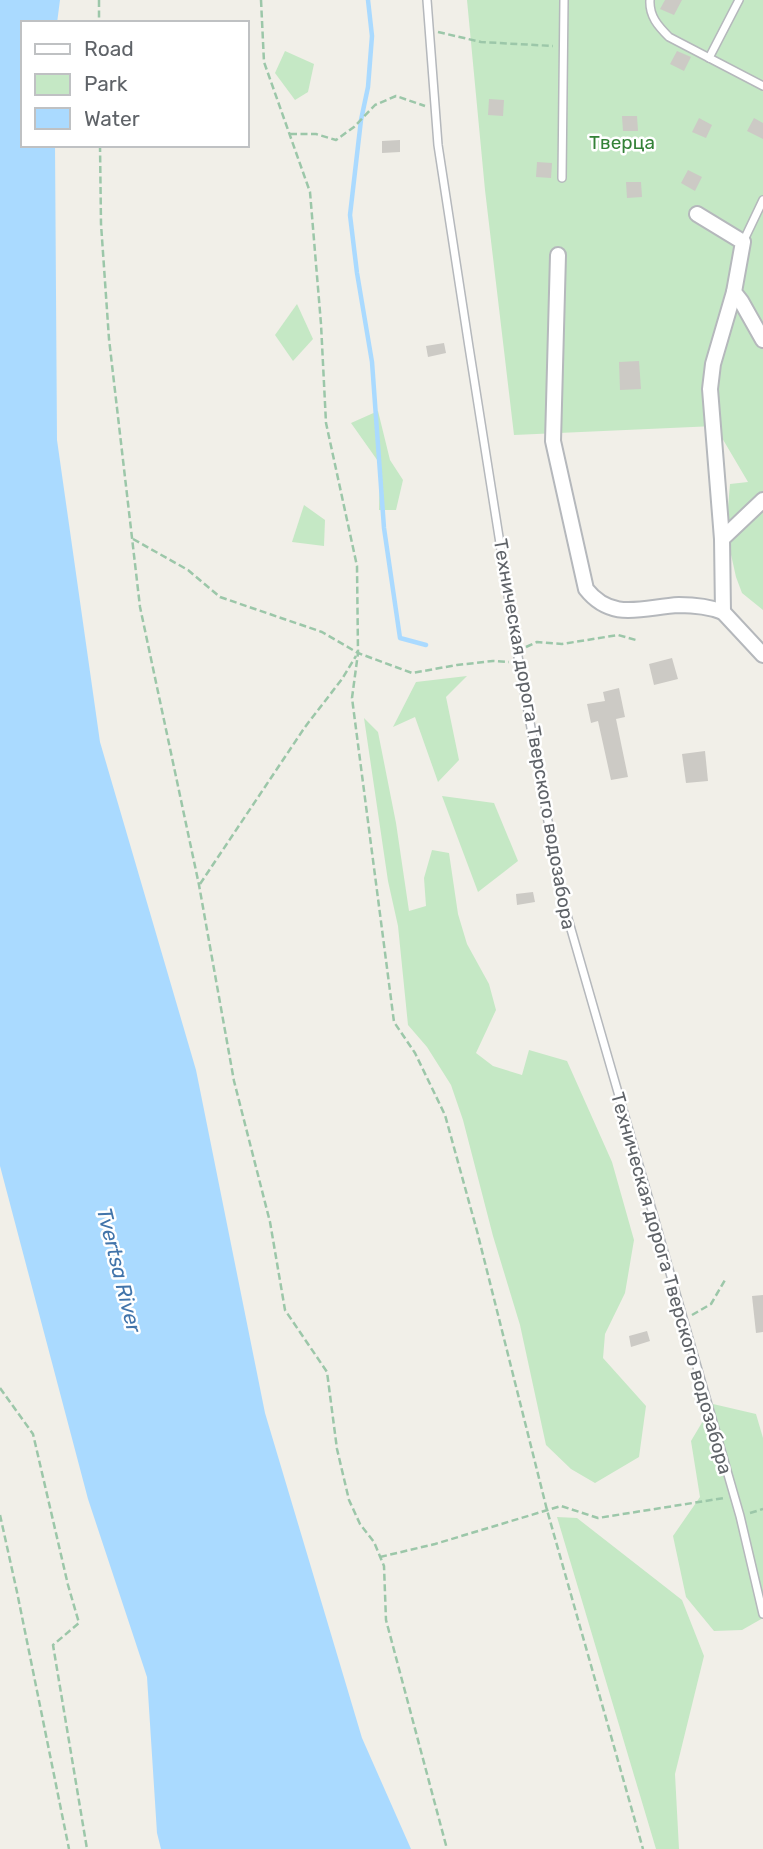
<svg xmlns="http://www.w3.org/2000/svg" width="763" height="1849" font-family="Rubik,sans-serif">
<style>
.green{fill:#c5e8c5}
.water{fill:#aadaff}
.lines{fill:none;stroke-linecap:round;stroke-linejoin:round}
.stream{stroke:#aadaff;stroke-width:4.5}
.building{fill:#cccac5}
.lane-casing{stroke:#b5b8bc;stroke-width:10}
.street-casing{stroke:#b5b8bc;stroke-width:18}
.path{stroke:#9cc7a9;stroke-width:2.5;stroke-dasharray:7 3.5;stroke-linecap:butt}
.lane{stroke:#fff;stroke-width:7}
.street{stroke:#fff;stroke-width:14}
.labels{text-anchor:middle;stroke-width:5;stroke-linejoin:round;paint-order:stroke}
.park-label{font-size:19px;fill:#348238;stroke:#fff}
.street-label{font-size:19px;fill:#5f6368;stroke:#fff}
.water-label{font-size:21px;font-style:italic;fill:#4174aa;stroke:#fff}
</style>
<rect width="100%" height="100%" fill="#f1efe8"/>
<g class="green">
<path d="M467,0h296v610l-21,-17 -6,-16 -10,-45 4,-48 18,-2 -33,-56 -201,9 -29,-245z"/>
<path d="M285,51l29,13 -6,28 -13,8 -20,-27z"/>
<path d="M297,304l16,35 -20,22 -18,-26z"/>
<path d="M378,411l12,49 13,20 -7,30h-17l1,-46 -29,-41z"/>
<path d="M304,505l21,15 -1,26 -32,-4z"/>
<path d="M467,676l-21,21 13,63 -21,22 -23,-65 -22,10 23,-45z"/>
<path d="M364,718l14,14 18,91 13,88 17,-5 -2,-28 8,-28 17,3 9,61 9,30 22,40 7,26 -20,43 17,13 29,9 7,-25 38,11 45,101 22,78 -9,53 -20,41 -2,24 43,48 -7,51 -44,26 -24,-14 -25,-24 -26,-120 -27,-89 -30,-116 -12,-35 -24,-38 -19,-22 -10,-99 -10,-45z"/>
<path d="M442,796l52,7 24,58 -40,31z"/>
<path d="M713,1404l43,10 7,24v180l-21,12 -28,1 -28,-34 -13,-61 27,-39 -9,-56z"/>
<path d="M557,1517l20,1 105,82 22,56 -29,118 4,75h-23z"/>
</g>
<path class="water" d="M0,0h60l-3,23h-34v122h32l2,295 43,302 96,328 69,343 97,325 49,111h-250l-4,-16 -10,-156 -59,-178 -88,-333z"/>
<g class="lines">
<path class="stream" d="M368,0l4,36 -4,51 -7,33 -11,95 7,58 15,89 12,166 16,110 26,7"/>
</g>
<g class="building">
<path d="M665,0h17l-8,15 -14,-6z"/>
<path d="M677,51l14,6 -7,14 -14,-7z"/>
<path d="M489,99l15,1 -1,16 -15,-1z"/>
<path d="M622,116h15l1,15h-15z"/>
<path d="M699,118l13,7 -6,13 -14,-6z"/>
<path d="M754,118l9,5v16l-16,-8z"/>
<path d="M400,140v12l-18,1v-12z"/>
<path d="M537,162l15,1 -1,15 -15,-1z"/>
<path d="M688,170l14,7 -7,14 -14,-8z"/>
<path d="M626,182h15l1,15 -15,1z"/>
<path d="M444,343l2,10 -18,4 -2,-11z"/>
<path d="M639,361l2,28 -21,1 -1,-28z"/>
<path d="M672,658l6,21 -24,6 -5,-21z"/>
<path d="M619,688l6,29 -9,2 12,58 -17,3 -13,-59 -7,2 -4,-19 18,-3 -2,-9z"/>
<path d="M705,751l3,30 -22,2 -4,-29z"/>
<path d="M533,892l2,10 -18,3 -1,-11z"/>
<path d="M763,1295v37l-7,1 -4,-37z"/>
<path d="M647,1331l3,10 -19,6 -2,-11z"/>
</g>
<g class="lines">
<g class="lane-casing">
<g id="lane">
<path d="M427,0l11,145 31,202 48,304 45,247 178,618 23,98"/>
<path d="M650,0c-1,16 8,26 19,37l94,49"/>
<path d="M709,58l30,-58"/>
<path d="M562,178l2,-178"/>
<path d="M743,242l20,-42"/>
</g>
</g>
<g class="street-casing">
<g id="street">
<path d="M697,214l46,28 -9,50 7,9 22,39"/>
<path d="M558,255l-5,186 33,148c26,33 57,18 93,16 14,0 31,2 44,7"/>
<path d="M763,500l-41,39 1,73 40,43"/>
<path d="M722,539l-12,-150 3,-25 21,-72"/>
</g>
</g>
<g class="path">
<path d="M99,0v23"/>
<path d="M261,0l3,62 46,130 11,132 5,99 31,143 1,87 -6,45 42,324 21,31 30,62 32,116 70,279 96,339"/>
<path d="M438,32l43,10 72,4"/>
<path d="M290,134h26l20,6 18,-13 21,-22 21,-9 29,10"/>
<path d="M100,145l1,79 8,115 31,268 59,278 35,196 36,141 15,88 42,62 10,77 12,51 11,24 14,18 10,24 2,54 61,229"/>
<path d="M133,539l55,31 32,27 102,35 36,21 54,20 45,-8 36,-4 16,1"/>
<path d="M526,647l11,-5 25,2 56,-9 18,5"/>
<path d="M200,884l105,-157 37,-48 14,-23"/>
<path d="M692,1315l19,-11 14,-24"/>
<path d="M0,1388l33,46 35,151 11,38 -26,22 34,204"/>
<path d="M750,1513l13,-4"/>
<path d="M0,1515l17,77 52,257"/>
<path d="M380,1557l55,-13 126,-38 37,12 126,-20"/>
</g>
<use href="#lane" class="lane"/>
<use href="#street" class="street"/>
</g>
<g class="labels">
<g class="park-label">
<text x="622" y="149">Тверца</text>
</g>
<g class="street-label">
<text transform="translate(535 734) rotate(80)" y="7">Техническая дорога Тверского водозабора</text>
<text transform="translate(672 1283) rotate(74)" y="7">Техническая дорога Тверского водозабора</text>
</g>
<g class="water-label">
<text transform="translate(119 1270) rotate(76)" y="7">Tvertsa River</text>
</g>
</g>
<rect x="21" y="21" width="228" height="126" fill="#ffffff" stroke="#bfc1c3" stroke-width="2"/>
<rect x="35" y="44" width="35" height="10" fill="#ffffff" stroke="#bfc1c3" stroke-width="2"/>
<text x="84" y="56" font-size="21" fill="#5f6368">Road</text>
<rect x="35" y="74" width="35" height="21" fill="#c5e8c5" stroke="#bfc1c3" stroke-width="2"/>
<text x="84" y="91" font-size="21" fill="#5f6368">Park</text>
<rect x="35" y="108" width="35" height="21" fill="#aadaff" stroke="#bfc1c3" stroke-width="2"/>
<text x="84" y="126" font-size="21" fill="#5f6368">Water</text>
</svg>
